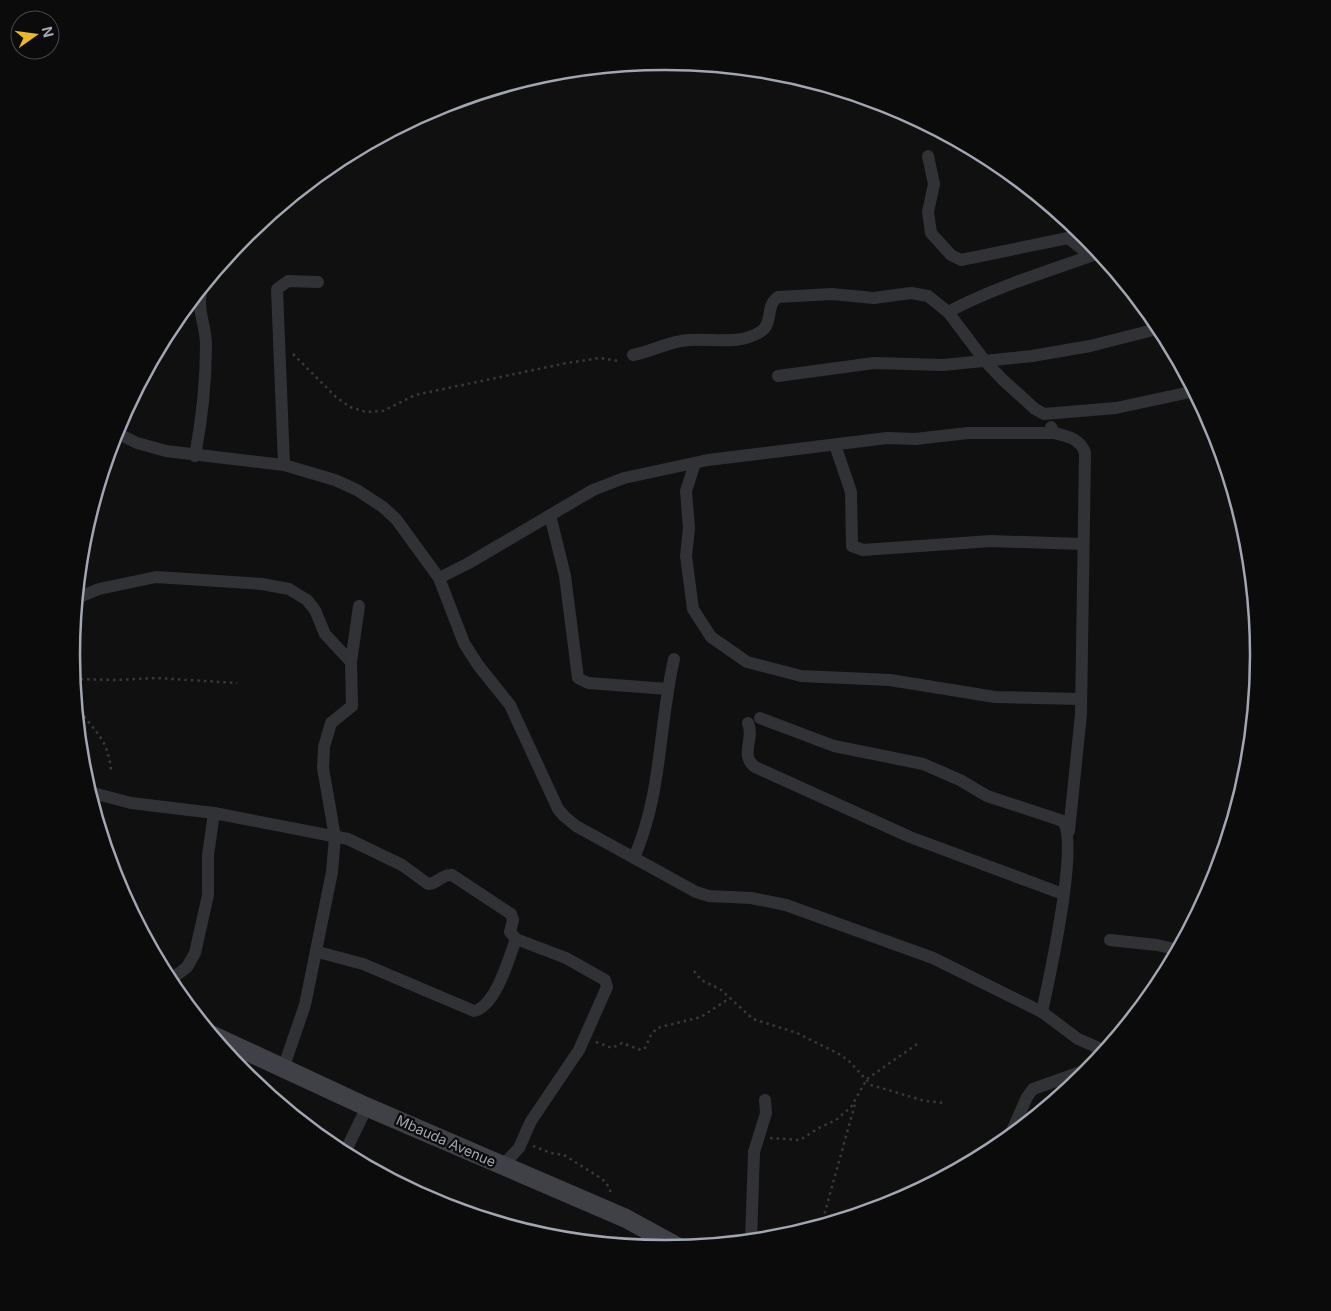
<svg xmlns="http://www.w3.org/2000/svg" width="1331" height="1311" font-family="Inter,sans-serif">
<style>
.lines{fill:none;stroke-linecap:round;stroke-linejoin:round}
.path{stroke:#37393d;stroke-width:2.5;stroke-dasharray:2.5 4;stroke-linecap:butt}
.street{stroke:#313236;stroke-width:12}
.secondary{stroke:#3f4146;stroke-width:19}
.labels{text-anchor:middle;stroke-width:4.5;stroke-linejoin:round;paint-order:stroke}
.street-label{font-size:14px;fill:#a2a6b2;stroke:#0b0b0c}
.rim{fill:none;stroke:#a2a6b2;stroke-width:2.5}
</style>
<rect width="100%" height="100%" fill="#101011"/>
<g class="lines">
<g class="path">
<path d="M293,354l43,43 14,10 16,5 17,-1 32,-16 152,-32 33,-5 19,3"/>
<path d="M74,679l42,1 40,-2 81,5"/>
<path d="M76,706c17,24 32,32 35,64"/>
<path d="M694,971l7,9 19,9 33,30 44,14 42,21 10,7 22,24 54,16 21,2"/>
<path d="M596,1042l16,6 10,-5 19,7 4,-2 6,-13 6,-7 44,-11 29,-19"/>
<path d="M770,1138l30,2 19,-12 17,-8 15,-13 16,-28 50,-35"/>
<path d="M533,1146l18,7 13,2 35,22 7,5 6,13"/>
<path d="M821,1226l34,-122"/>
</g>
<g class="street">
<path d="M928,156l6,28 -6,28 3,21 20,22 10,5 107,-22 18,14 14,1"/>
<path d="M948,312c47,-25 98,-40 148,-58"/>
<path d="M633,355c16,-3 31,-11 48,-14 25,-5 55,6 79,-9 14,-8 5,-27 18,-35l54,-3 42,4 37,-5 17,3 20,16 37,49 17,18 33,30 9,5 72,-6 79,-17"/>
<path d="M778,376l96,-13 69,2 89,-9 58,-10 71,-18"/>
<path d="M1051,427l3,6c13,3 27,6 31,20l-4,261 -12,117"/>
<path d="M115,432l22,11 29,8 118,14 51,15 22,10 26,17 13,12 43,59 25,65 14,22 32,40 48,104 6,7 12,10 120,66 13,4 42,2 35,7 147,53 109,54 36,27 28,12"/>
<path d="M835,445l16,47 1,54 11,4 128,-9 92,3"/>
<path d="M195,456c7,-37 11,-73 11,-111 0,-19 -9,-34 -5,-53"/>
<path d="M695,463l-9,28 3,37 -3,28 7,53 18,28 36,25 54,14 89,4 105,17 86,2"/>
<path d="M284,465l-7,-176 11,-8 30,1"/>
<path d="M550,515l15,61 13,102 10,5 80,6"/>
<path d="M439,578l28,-14 126,-74 31,-12 84,-18 179,-22 28,1 53,-6h86"/>
<path d="M77,598l22,-9 57,-12 106,7 27,5 18,11 8,10 10,24 26,28"/>
<path d="M760,718l74,28 89,18 37,16 27,16 76,25c16,24 -14,158 -21,191"/>
<path d="M748,723c7,16 -9,32 7,44l155,70 153,57"/>
<path d="M89,792l42,11 83,10 134,26 54,26 26,19c10,0 13,-10 24,-9l59,39 2,6 -3,12 6,7 50,19 39,22 2,7 -28,63 -48,71 -12,27 -17,18"/>
<path d="M634,858c29,-68 24,-129 40,-199"/>
<path d="M1110,940l47,5 22,5"/>
<path d="M318,952l45,12 111,47c22,-5 35,-53 42,-72"/>
<path d="M169,981l18,-14 8,-14 13,-58v-40l6,-42"/>
<path d="M284,1066l21,-61 27,-133 3,-35 -12,-69 1,-21 7,-24 21,-17 -1,-44 8,-56"/>
<path d="M1009,1138l18,-41 6,-8 59,-21"/>
<path d="M344,1154l23,-47"/>
<path d="M751,1241l3,-89 12,-39 -1,-13"/>
</g>
<path class="secondary" d="M212,1035l155,72 258,111 55,30"/>
</g>
<g class="labels">
<g class="street-label">
<text transform="translate(446 1141) rotate(24)" y="5">Mbauda Avenue</text>
</g>
</g>
<path d="M0 0H1331V1311H0ZM80 655a585 585 0 1 1 1170 0a585 585 0 1 1-1170 0Z" fill="#0b0b0c" fill-rule="evenodd"/>
<path class="rim" d="M80 655a585 585 0 1 1 1170 0a585 585 0 1 1-1170 0Z"/>
<g transform="translate(35 35) rotate(76)"><circle r="24" fill="#0b0b0c" stroke="#47494e"/>
<path d="M0-4L9 19L0 12L-9 19Z" fill="#ebb72e"/>
<text y="-8" font-size="14" font-weight="bold" text-anchor="middle" fill="#a2a6b2">N</text>
</g>
</svg>
